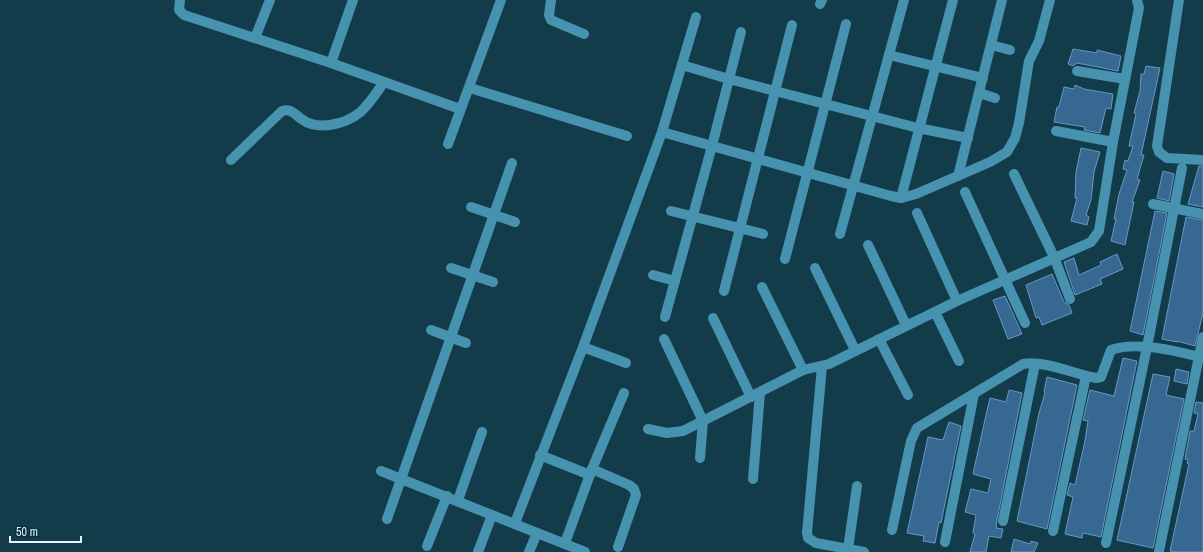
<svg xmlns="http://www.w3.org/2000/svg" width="1203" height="552" font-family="'Archivo Narrow',sans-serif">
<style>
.building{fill:#366892;stroke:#6598c4}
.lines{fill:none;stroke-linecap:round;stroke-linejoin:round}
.minor{stroke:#4792af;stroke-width:10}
</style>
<rect width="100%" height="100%" fill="#133c4a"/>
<g class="building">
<path d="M1073,49l24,4v-3l24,6 -3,15 -41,-8 -4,3 -5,-2z"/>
<path d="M1146,66l14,2 -19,87h3l-7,24 3,1 -8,22h2l-9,43 -14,-4 5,-22h-2l5,-25 8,-24 -4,-1 2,-9 3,1 5,-15h-4l7,-32 -2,-1 6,-22 1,-17h3z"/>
<path d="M1075,85l9,4 29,5 -2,15 -5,-1 -6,25 -16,-3 1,-3 -31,-5 3,-15h2l5,-20 10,2z"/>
<path d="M1081,148l19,4 -6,20 -3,28 -5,15 3,2 -2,8 -16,-4 6,-23h-2l1,-26z"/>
<path d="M1199,166h4v41l-15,-3z"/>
<path d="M1163,171l11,3 -5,27 -12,-3z"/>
<path d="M1155,211l12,2 -24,122 -13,-4z"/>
<path d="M1186,217l17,3v93l-8,33 -18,-5v1l-15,-3z"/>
<path d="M1117,254l6,15 -23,10 2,5 -27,11 -11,-33 10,-4 5,17 22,-10 -1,-3z"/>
<path d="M1052,274l12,28 5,3 3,8 -30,12 -3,-8 -3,1 -10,-33z"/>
<path d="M1005,296l17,38 -14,5 -15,-39z"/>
<path d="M1123,358l14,3 -36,176 -18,-4 -1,5 -17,-4 8,-37 -6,-2 3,-12 5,2 10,-44 3,-20 -5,-1 7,-30 24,6z"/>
<path d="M1176,369l13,3 -2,12 -13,-3z"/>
<path d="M1153,374l17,3 -4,18 18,4 -31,149 -36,-8z"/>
<path d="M1047,377l30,8 -30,144 -30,-8 22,-108 6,-20 -1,-1z"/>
<path d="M1009,390l13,3 -25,127 -1,8 7,1 -2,9 -12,-2 -3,16h-16l5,-18 -2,-1 3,-18 -11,-3 6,-23 17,4 3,-14 -18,-5 13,-59 4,-17 16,4z"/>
<path d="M1196,402l7,1v149h-29l-4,-1 19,-87 -2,-1 1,-3 -3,-1 5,-28h4l4,-17 -4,-1z"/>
<path d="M949,422l12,4 -20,97 -2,-1 -4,21 -12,-2 1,-5 -17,-3 21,-96 15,3z"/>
<path d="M1014,539l16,5 1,-3 7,2 -4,9h-23z"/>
</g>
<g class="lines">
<g class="minor">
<path d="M180,0l-1,10 5,5 147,48 129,46"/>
<path d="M551,0l-2,15 2,5 33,14"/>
<path d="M1179,0l-22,146 2,6 8,6 36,2"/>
<path d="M820,4l2,-4"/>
<path d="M255,38l15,-38"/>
<path d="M991,45l19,5"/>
<path d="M889,55l94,23"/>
<path d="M331,63l22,-63"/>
<path d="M682,65l47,14 189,49 50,10"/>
<path d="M1077,71l48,8"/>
<path d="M470,88l157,48"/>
<path d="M979,93l16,5"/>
<path d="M1056,131l57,11"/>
<path d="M662,132l229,64 10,2 15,-4 74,-32 17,-10 8,-14 4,-15 10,-62 10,-20 11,-41"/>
<path d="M448,144l53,-144"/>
<path d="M231,160l51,-49c10,-3 13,4 21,9 8,6 18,6 27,5 30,-5 38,-20 54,-43"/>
<path d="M1014,174l40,83 16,42"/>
<path d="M958,176l44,-176"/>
<path d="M965,192l60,131"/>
<path d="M901,198l52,-198"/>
<path d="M1153,204l50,10"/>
<path d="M471,207l44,15"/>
<path d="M671,211l92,23"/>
<path d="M917,213l40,88"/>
<path d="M840,234l64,-234"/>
<path d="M868,245l38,80"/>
<path d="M785,259l61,-235"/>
<path d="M451,268l42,14"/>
<path d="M815,268l40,82"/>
<path d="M653,275l22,6"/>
<path d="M762,287l41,83"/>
<path d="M724,291l68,-266"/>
<path d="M935,312l24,49"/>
<path d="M665,317l47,-171 29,-114"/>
<path d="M713,318l38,79"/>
<path d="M431,330l35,13"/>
<path d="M664,339l39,82 -3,37"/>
<path d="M879,339l29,56"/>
<path d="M583,347l43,16"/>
<path d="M822,366l-15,167 1,5 8,5 48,9"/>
<path d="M648,429l19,4 16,-2 120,-61 26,-6 128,-63 134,-59 8,-11 14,-89 26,-134 -2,-8"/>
<path d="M540,455l50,20"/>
<path d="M592,469l37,16 5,4 2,6 -18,52"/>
<path d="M381,471l204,81"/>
<path d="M753,479l7,-86"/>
<path d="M458,500l24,-68"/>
<path d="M387,519l125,-356"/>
<path d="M1003,521l32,-157"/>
<path d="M515,523l68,-176 79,-215 34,-115"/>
<path d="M892,530l19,-89 6,-13 106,-64c21,-4 51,10 73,14l5,-1 10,-27c24,-9 67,1 92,8"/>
<path d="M1053,531l33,-155"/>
<path d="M945,542l29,-148"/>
<path d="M565,543l27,-74 32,-76"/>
<path d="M1106,543l41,-196 35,-179"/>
<path d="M427,546l20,-50"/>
<path d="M848,549l9,-63"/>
<path d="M1159,551l44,-214"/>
<path d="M478,552l14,-37"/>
<path d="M529,552l8,-19"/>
</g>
</g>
<path d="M10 536v6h71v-6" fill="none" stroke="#e7f5fc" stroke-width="2"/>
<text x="16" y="536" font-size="12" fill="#e7f5fc" stroke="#063140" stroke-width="3" paint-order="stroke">50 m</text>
</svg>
